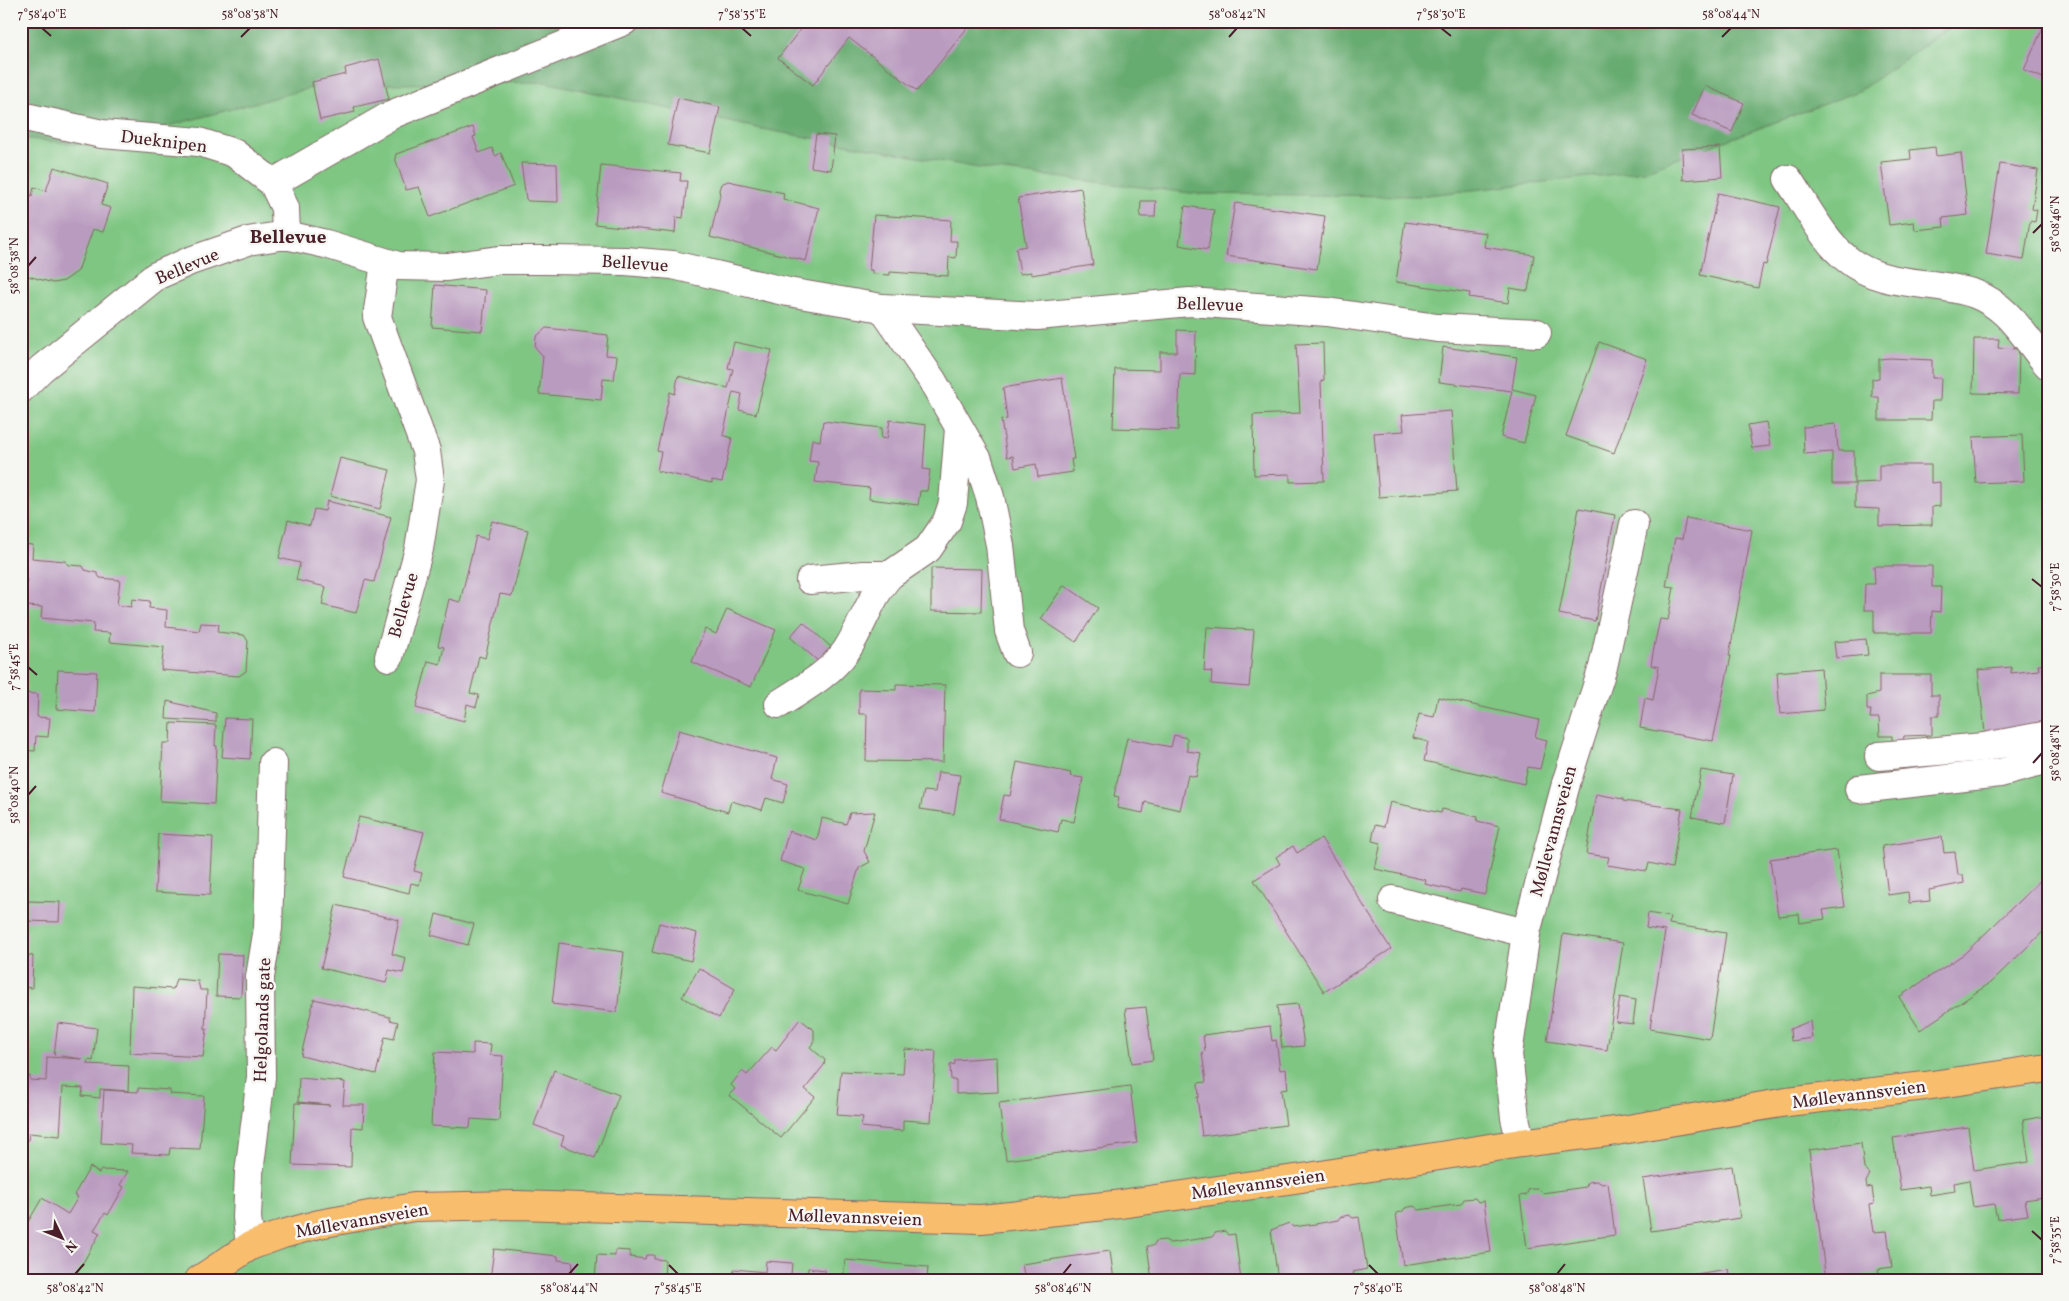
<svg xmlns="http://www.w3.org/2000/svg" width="2069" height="1301" font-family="Vollkorn,serif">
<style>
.green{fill:#7ec682;stroke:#647256}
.forest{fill:#66ab70;stroke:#58654e}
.building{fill:#ba9bc0}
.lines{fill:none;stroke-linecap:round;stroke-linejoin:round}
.minor-casing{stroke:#846667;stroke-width:30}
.major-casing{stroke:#846667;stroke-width:30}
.minor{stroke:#fff;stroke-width:28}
.major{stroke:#f9be6d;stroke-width:28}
.ticks{fill:none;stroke:#4a1f2b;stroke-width:2}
.labels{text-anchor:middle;stroke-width:5;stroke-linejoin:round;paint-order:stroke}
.street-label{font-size:18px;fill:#4a1f2b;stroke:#f6f6f2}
.neighbourhood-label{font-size:19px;font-weight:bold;fill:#4a1f2b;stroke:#f6f6f2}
.neatline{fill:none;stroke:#4a1f2b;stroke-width:2}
.ticks-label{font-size:12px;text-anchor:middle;fill:#4a1f2b}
</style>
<rect width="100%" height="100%" fill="#f6f6f2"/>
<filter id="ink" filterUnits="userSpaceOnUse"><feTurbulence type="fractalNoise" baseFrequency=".02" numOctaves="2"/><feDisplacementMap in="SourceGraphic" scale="10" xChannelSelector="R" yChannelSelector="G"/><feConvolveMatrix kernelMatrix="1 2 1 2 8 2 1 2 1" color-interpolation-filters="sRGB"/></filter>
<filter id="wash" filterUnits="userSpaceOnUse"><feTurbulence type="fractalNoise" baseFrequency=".0096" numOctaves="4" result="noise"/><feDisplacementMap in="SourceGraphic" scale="20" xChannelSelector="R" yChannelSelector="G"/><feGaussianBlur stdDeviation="1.12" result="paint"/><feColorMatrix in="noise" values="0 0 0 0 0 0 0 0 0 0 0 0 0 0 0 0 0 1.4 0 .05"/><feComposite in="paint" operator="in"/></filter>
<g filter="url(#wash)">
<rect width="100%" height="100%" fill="#f0ead6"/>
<rect class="green" x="21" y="21" width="2027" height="1259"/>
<path class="forest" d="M21,21h1938l-100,70 -215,80 -226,25 -219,-2 -220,-26 -217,-39 -217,-47 -223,3 -229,61 -72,-8z"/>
<g id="blocks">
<g class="building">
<path d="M807,21h153l8,6 -51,64 -68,-53 -36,47 -35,-27z"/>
<path d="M2046,21h2v59l-24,-10z"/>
<path d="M379,59l10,40 -35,8 1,5 -35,8 -8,-38 34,-8 -1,-6z"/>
<path d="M1705,86l39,17 -12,29 -40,-17z"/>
<path d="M678,98l42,9 -10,46 -42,-8z"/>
<path d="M473,127l3,9 -3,1 6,16 13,-5 3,8 6,-3 13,33 -84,31 -11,-30 -13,3 -11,-32 1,-4z"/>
<path d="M816,134l19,2 -4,34 -20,-3z"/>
<path d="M1720,147l2,30 -39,3 -1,-31z"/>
<path d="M1935,147l1,9 25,-3 7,62 -25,3 1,9 -29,3 -1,-8 -25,3 -8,-63 30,-3 -1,-9z"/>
<path d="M521,163l36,1 1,38 -30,-1 -2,-2z"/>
<path d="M2000,164l38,6 -6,39 5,1 -2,12 -5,-1 -6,39 -38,-6z"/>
<path d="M601,165l80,8 -1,8h7l-4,37 -7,-1 -1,16 -80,-9z"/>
<path d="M54,167l54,17 -7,21 10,3 -8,24 -10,-3 -15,42 -14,10 -11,2 -32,-9v-81l11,3 2,-9 12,4z"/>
<path d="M728,181l56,12 -1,6 36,9 -13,53 -96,-24 10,-42 -1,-5 2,-6z"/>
<path d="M1081,188l12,77 -62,10v-3l-11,2 -4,-26 10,-2 -8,-48z"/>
<path d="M1718,193l62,14 -14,58 -3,-1 -5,24 -58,-13z"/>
<path d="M1141,201h15l-1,16h-15z"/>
<path d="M1235,203l90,13 -8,53 -91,-13z"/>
<path d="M1185,206l29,4 -6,40 -29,-5z"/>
<path d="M874,215l77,5 -1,21h7l-1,17 -7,-1 -1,19 -58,-4v3l-18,-1v-4h-3z"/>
<path d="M1405,222l81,11 -2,14 50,8 -6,36 -18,-3 -2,15 -39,-6 1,-4 -74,-11z"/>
<path d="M435,285l51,5 -4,41 -50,-4z"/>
<path d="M546,328l62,7 -2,20 11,1 -3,24 -11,-1 -2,21 -62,-6 4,-38 -8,-9 1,-10z"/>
<path d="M1177,330l19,1 -1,44 -15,-1 -2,56 -65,-2 2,-59 45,1v-18h17z"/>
<path d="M1974,339h25l-1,9 21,1 -1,45 -45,-1z"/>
<path d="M734,342l38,8 -16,64 -17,-4 3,-16 -9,-2 -10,43 9,3 -10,44 -10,-2v3l-55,-12 4,-19 -4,-1 13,-59 5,2 3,-18 50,12 5,-19 -5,-1z"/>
<path d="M1599,342l48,17 -33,94 -48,-17z"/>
<path d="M1323,343l1,37 -3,1 3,100 -34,1v-8l-36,1 -1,-60 47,-2 -4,-69z"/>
<path d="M1443,347l74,10 -5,32 24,6 -12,48 -23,-6 11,-46 -73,-9z"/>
<path d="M1890,358l42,2v18h9l-1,23h-8l-1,19h-52v-23h-7v-18l7,-1v-19z"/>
<path d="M1062,378l12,81h-3l2,13 -35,5 -2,-13 -21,4 -2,-12 -6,1 -6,-37 6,-1 -4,-31z"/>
<path d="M1451,411l6,80 -78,6 -5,-64 30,-2 -2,-16z"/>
<path d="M890,420l36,5 -3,44 7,1 -3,21h-7l-2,14 -49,-6 1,-11 -55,-6 3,-20 -9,-1 3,-22 8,2 3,-20 59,7 -1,10 6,1z"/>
<path d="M1766,422l4,24 -18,2 -4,-23z"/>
<path d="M1836,424l2,27h16v33h-22v-32l-28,2 -1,-27z"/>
<path d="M2022,435l2,46 -48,2 -3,-46z"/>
<path d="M340,458l50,12 -10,39 -50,-13z"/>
<path d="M1879,465h52v18l9,-1v24l-8,1v18l-53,1v-17l-24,-1v-25l24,-1z"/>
<path d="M327,501l64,16 -17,65 -9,-2 -9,33 -34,-8 4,-18 -30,-7 4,-17 -21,-5 9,-38 22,6 4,-17 11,2z"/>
<path d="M1579,508l36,7 -20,106 -36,-7z"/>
<path d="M1686,518l66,12 -23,126h2l-18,85 -73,-13 5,-30 8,2 6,-33 -8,-2 4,-23 5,-23 8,1 6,-33 -8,-1 9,-48 7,1z"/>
<path d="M492,521l36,9 -16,66 -12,-2 -15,64 -6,-2 -9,37 9,2 -3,12 -9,-3 -3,17 -48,-13 12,-47 12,3 4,-17 -6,-1 11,-47 11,3 16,-66 11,3z"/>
<path d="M21,544l12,1 -1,13 33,3 3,4 15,1 2,4 12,3 3,5 20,2 -3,25 14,2 1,-8 18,2 -1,7 18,2 -1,17 33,4 2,-8 18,1 -1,8 26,3 4,6 -2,30 -7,5 -78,-6 3,-23 -55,-5 1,-9 -17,-1 1,-9 -53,-5 1,-11 -17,-1 2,-26h-6z"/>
<path d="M1874,566h58v21h9l-1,25 -8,-1 -1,22h-57v-23h-10l1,-26h10z"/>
<path d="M931,568l51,1 -1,43 -50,-1z"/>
<path d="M1064,585l34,23 -22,34 -35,-23z"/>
<path d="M727,609l49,21 -25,57 -59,-25 13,-33 11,5z"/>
<path d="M803,622l28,25 -13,14 -28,-24z"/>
<path d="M1207,627l47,3 -5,57 -38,-3 1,-12 -8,-1z"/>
<path d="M1866,639l2,16 -32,3 -2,-16z"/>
<path d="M2048,664v63l-63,6 -7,-63 33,-3v6l28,-3 -1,-5z"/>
<path d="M1821,668l3,42 -44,4 -3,-42z"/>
<path d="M58,670l39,2 -2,40 -39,-3z"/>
<path d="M1879,675h52v20h8v21h-7v19l-28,1 -1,6h-11v-6h-12l-1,-18h-9l1,-8h-4v-14l12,-3z"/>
<path d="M896,684l49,1 -2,77 -77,-1 1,-47h-8v-25l37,1z"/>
<path d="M21,693l17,1 -1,23 13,1 -2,19 -12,-1 -1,15 -14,-1z"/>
<path d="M1438,697l101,23 -4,17 12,3 -7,29 -12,-2 -4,17 -100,-23 4,-19 -15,-4 6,-24 15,3z"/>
<path d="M167,701l49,12v9l-50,-3z"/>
<path d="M225,718l27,1 -2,40 -28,-2z"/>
<path d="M171,723l45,2 -1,21h2l-3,58 -54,-3 3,-58h7z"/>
<path d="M679,730l98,28 -5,21 16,5 -5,19 -17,-5 -4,12 -31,-9 -3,11 -67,-19z"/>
<path d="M1174,735l13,3v13l14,2 -5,24 -8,-2 -8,35 -35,-8 -2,11 -26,-5 2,-11 -5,-1 13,-58 44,9z"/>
<path d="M1017,762l54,11 -1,3 13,2 -9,44 -13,-3 -3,13 -59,-13 5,-24 6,1z"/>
<path d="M1701,770l32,5 -8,48 -33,-6z"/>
<path d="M938,772l22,3 -6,39 -34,-5 4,-18 11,1z"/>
<path d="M1596,794l27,5v2l59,8 -10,59 -23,-5 -2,8 -40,-6 2,-8 -23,-3z"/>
<path d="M1390,802l51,11 1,-4 36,8 -1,4 23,5 -15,68 -24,-5 -1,3 -35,-8 1,-4 -51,-11 6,-26 -9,-2 3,-16 9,2z"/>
<path d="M875,812l-11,39 6,11 -11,6 -11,36 -50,-14 7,-21 -25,-8 9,-30 28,9 5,-22 24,6 4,-11z"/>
<path d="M359,817l65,15 -10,39 8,2 -3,12 -8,-2 -2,10 -65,-16z"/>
<path d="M158,834l55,3 -3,58 -55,-3z"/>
<path d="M1942,837l2,16 11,-1 3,23h5l1,8 -35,7 1,11 -21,2 -1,-11 -20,3 -6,-49z"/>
<path d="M1321,838l70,111 -67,43 -70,-112 26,-16 -4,-7 17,-11 4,7z"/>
<path d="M1837,850l8,57 -22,3 2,9 -25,4 -1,-9 -21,2 -8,-57z"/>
<path d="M2048,873v54l-58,56 -70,47 -21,-33 65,-43z"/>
<path d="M28,901l32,1 -1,20 -33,-1z"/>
<path d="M336,905l63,15 -7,34 14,4 -3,15 -14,-3 -3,13 -65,-15z"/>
<path d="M1648,913l22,4 -1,7 57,9 -16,106 -60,-10 15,-98 -19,-3z"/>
<path d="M436,914l38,10 -6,21 -37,-10z"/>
<path d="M659,923l38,10 -6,28 -39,-9z"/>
<path d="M21,932l6,1 -2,22 8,1 -1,32 -8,-1 -1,17h-2z"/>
<path d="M1563,934l60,9 -16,107 -60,-9z"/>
<path d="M559,943l65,9 -7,60 -65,-8z"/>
<path d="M218,954l25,1 -2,42 -25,-1z"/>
<path d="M699,968l36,21 -16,29 -37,-21z"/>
<path d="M176,979l22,2 2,9h7l-2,39h2l-4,28 -73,-4 2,-67 41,3z"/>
<path d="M1620,997l16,3 -3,24 -17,-2z"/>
<path d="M314,999l76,18v3l8,2 -4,17 -9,-2 -9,37 -75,-18z"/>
<path d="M1298,1004l6,42 -22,2 -5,-42z"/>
<path d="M1146,1007l7,53 -21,3 -7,-54z"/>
<path d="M800,1019l14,11v12l-4,5 15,13 -1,5 -19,24 10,8 -34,41 -52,-43 6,-6 -4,-4 11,-14 5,4 25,-28 4,3z"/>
<path d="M1810,1021l2,17 -21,3 -1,-12z"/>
<path d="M58,1023l39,5 -4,33 -5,-1 -1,4 42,2 -1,25 -28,-2v9l-18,-2 1,-8 -20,-1 -3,49 -31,-3 -1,8 -7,-1v-65l9,1v4l16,1 1,-24 36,2 -29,-4z"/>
<path d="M1270,1026l2,15 4,-1 4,30 6,-1 2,20 -7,1 5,35 -84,11 -5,-39h2l-1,-14 8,-1 -4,-30 3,-1 -2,-16z"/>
<path d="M473,1043l18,1 -1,11 13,1 -4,65 -28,-2 -1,9 -39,-2 4,-74 38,2z"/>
<path d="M905,1049l31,2 -5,71 -28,-2v11l-42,-4 2,-10 -26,-2 4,-44 62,3z"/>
<path d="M997,1057l1,35 -42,2v-14h-5l-1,-15 5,-1v-4z"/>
<path d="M554,1070l65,25 -24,63 -34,-13 3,-9 -30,-11z"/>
<path d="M299,1078l46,4 -2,23h21l-1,23 -11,-1 -1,40 -59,-2 3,-62 35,2 -32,-3z"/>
<path d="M1130,1086l7,57 -131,17 -7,-57z"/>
<path d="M138,1088l32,2v4l34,2 -4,53 -30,-1 -1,7 -38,-2 1,-8 -31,-2 3,-53 34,2z"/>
<path d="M2048,1116v55l-3,1 3,24 -23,4 3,15 -31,4 -3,-15 -21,3 -4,-27 -15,3 1,8 -25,4 -1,-9 -28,4 -8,-52 75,-11 6,43 55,-8 -6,-42z"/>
<path d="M1861,1143l3,26 6,5 -4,8 1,6 5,-1 2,17 -5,1 4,27 14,-1 5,36 -14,2 1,4 -53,7 -17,-130z"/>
<path d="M1732,1166l8,52 -89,13 -8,-52z"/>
<path d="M90,1167l9,6 2,-3 27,1 -8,14 4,2 -16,28 -3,-2 -11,17 6,3 -27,47h-52l8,-14 -8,-4v-28l21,-36 26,16 10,-17 -4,-2z"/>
<path d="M1597,1181l5,3 6,-1 7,52 -88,13 -7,-52 6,-1 3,-6h9l4,4 44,-6 2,-5z"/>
<path d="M1475,1198l3,4 6,-1 7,51 -88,13 -7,-52 6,-1 3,-4 9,-2 5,4 42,-6 3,-5z"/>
<path d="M1349,1215l4,3 6,-1 8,52 -14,3 1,3 -30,5h-46l-7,-50 18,-7 4,4 22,-3 23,-4 2,-3z"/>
<path d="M2044,1217h4v19h-1z"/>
<path d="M1225,1231l3,4 7,-1 6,46h-89l-5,-34h6l3,-5 9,-1 5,3 42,-6 3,-4z"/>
<path d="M494,1249l64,7v4l15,2 -2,18h-81z"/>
<path d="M615,1250l15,1v6l15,2 1,-4h8v4l11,1 -1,20h-69l2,-25 18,1z"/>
<path d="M1110,1251l4,29h-89l-3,-16z"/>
<path d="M845,1260l83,7 -1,13h-84z"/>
<path d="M766,1261l26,2 -1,12 16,2 1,-9 17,2 -1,10h-91l1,-11 31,3z"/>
<path d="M1728,1269l2,11h-53l-1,-3z"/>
</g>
</g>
</g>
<g filter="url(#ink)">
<use href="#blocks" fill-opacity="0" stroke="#846667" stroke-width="1"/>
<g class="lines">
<g class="minor-casing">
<g id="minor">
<path d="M21,116l81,18 97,8 35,11 39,30 12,25 1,27"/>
<path d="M1788,179c17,25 36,62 59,80 36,30 86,20 128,35 35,13 50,45 73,71"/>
<path d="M273,183l120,-69 231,-93"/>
<path d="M385,263l-8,54 49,134 4,29 -11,69 -30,108"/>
<path d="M882,308l50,72 46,80 12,37 10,48 9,86 8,22"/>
<path d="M21,389l20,-20 115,-93 34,-15 58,-20 38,-6 40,9 72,22 49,1 52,-7h46l80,1 48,4 115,27 94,16 155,8 153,-14 137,10 110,16 100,5"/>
<path d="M810,580l53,-5h27l38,-26 19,-28 6,-18 6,-75"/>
<path d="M779,704c23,-15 51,-30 67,-53 16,-24 24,-54 44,-76"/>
<path d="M1879,756l105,-9 64,-12"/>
<path d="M1859,789l141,-16 48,-13"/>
<path d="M1393,900l133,33"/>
<path d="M1521,1143l-6,-25 -7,-64 18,-121 41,-153 36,-113 31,-143"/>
<path d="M250,1246l-3,-29 2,-44 12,-96 -1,-100 8,-49 5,-165"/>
</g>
</g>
<g class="major-casing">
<path id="major" d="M199,1280l51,-34 33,-12 36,-10 95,-17 103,-2 464,14 133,-14 188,-27 219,-35 95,-12 171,-29 138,-16 123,-18"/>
</g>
<use href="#minor" class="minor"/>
<use href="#major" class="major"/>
</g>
</g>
<path class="ticks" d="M42,28l9,8M742,28l9,8M1441,28l10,8M241,37l9,-9M1229,37l8,-9M1722,37l9,-9M2033,233l9,-9M28,266l8,-9M2032,579l10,8M28,667l9,8M2033,763l9,-10M28,795l8,-9M2032,1231l10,9M669,1265l9,9M1369,1265l9,9M75,1274l9,-10M569,1274l9,-10M1063,1274l8,-10M1557,1274l8,-10"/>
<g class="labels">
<g class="street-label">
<text transform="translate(164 141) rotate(7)" y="6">Dueknipen</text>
<text transform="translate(635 263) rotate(4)" y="6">Bellevue</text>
<text transform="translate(187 266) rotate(-23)" y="6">Bellevue</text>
<text transform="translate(1210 304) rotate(2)" y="6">Bellevue</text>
<text transform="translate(403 605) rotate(-74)" y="6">Bellevue</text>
<text transform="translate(1553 831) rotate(-75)" y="6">Møllevannsveien</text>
<text transform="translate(262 1020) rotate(-88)" y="6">Helgolands gate</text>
<text transform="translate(1859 1094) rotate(-7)" y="6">Møllevannsveien</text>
<text transform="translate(1258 1184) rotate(-8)" y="6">Møllevannsveien</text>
<text transform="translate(855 1217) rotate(2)" y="6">Møllevannsveien</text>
<text transform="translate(362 1220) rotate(-10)" y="6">Møllevannsveien</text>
</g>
<g class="neighbourhood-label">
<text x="288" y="243">Bellevue</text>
</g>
</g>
<rect width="2069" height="1301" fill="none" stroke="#f6f6f2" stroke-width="55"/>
<g transform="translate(62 1238) rotate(133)" stroke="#f6f6f2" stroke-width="4" paint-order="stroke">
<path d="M0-4L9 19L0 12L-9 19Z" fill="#4a1f2b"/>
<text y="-8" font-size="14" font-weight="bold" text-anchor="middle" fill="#4a1f2b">N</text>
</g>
<rect x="28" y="28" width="2014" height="1246" class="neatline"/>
<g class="ticks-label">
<text x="42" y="18">7°58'40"E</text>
<text x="250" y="18">58°08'38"N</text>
<text x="742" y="18">7°58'35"E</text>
<text x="1237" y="18">58°08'42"N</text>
<text x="1441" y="18">7°58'30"E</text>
<text x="1731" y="18">58°08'44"N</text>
<text transform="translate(2055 224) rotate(-90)" y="4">58°08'46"N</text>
<text transform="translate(14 266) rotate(-90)" y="4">58°08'38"N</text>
<text transform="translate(2055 587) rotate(-90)" y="4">7°58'30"E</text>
<text transform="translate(14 667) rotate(-90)" y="4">7°58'45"E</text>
<text transform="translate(2055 753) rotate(-90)" y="4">58°08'48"N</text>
<text transform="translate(14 795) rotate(-90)" y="4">58°08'40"N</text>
<text transform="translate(2055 1240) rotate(-90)" y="4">7°58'35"E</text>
<text x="75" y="1292">58°08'42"N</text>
<text x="569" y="1292">58°08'44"N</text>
<text x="678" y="1292">7°58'45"E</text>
<text x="1063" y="1292">58°08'46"N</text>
<text x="1378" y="1292">7°58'40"E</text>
<text x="1557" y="1292">58°08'48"N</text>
</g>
</svg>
